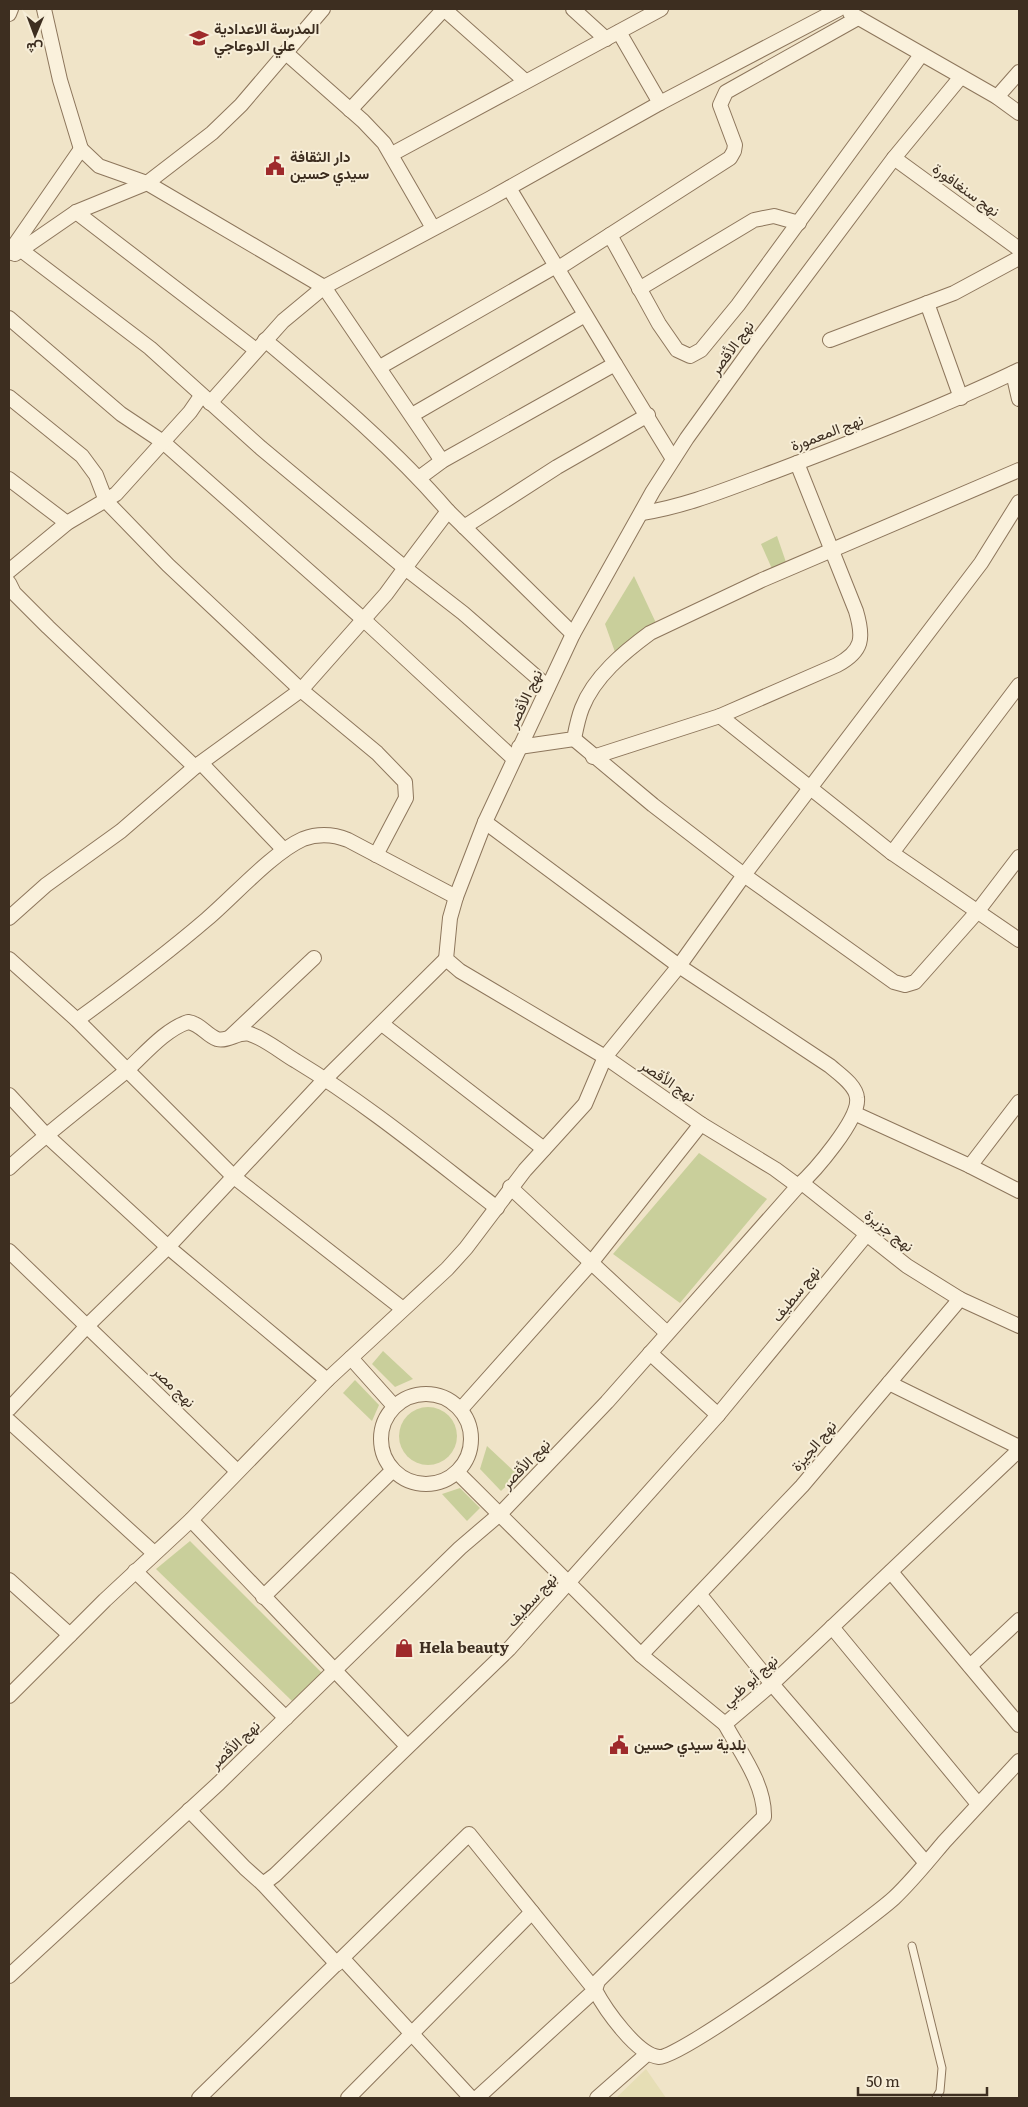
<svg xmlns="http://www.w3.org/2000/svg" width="1028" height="2107" font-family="Literata,Vazirmatn,serif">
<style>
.farmland{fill:#e6deb5}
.green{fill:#c9cf9b}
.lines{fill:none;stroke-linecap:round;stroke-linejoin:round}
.service-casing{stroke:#8d765c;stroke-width:9}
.minor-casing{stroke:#8d765c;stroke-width:16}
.service{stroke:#faf1dc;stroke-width:7}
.minor{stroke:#faf1dc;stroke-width:14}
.labels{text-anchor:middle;stroke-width:4;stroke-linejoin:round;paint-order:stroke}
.poi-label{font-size:15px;font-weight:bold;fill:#3d2e20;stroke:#f7eed8;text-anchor:start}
.street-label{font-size:15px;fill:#3d2e20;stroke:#f7eed8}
</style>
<rect width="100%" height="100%" fill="#f0e4c8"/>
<path class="farmland" d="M646,2069l20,29h-50z"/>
<g class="green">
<path d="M777,536l10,29 -14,6 -12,-27z"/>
<path d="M634,576l22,47 -41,29 -10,-28z"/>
<path d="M699,1153l68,46 -87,104 -67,-49z"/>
<path d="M383,1351l30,28 -18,8 -23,-23z"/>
<path d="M355,1380l24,25 -7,16 -29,-28z"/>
<circle cx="428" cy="1436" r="29"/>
<path d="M487,1446l31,29 -17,16 -21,-22z"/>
<path d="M460,1488l20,20 -13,13 -25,-27z"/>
<path d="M190,1541l132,132 -30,28 -136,-132z"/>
</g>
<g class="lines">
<g class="service-casing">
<path id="service" d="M912,1946l30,122 -2,23 -4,7"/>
</g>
<g class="minor-casing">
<g id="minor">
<path d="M44,9l16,71 21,69"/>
<path d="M444,9l81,72"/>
<path d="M573,9l33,30"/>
<path d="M850,13l147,84 22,16"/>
<path d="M9,14l2,-5"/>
<path d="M619,32l41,71"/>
<path d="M286,53l77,68 21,22 49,85"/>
<path d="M997,97l22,-25"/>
<path d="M350,110l94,-101"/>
<path d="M392,154l269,-145"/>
<path d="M894,158l125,91"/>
<path d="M509,188l106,176"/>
<path d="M76,212l180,138"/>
<path d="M610,235l120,-77 4,-7 1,-6 -15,-40 6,-13 132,-74"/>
<path d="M21,250l129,98 111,100 144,120 43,-57 125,123"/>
<path d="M9,253l72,-104 18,17 48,17 177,104 118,174"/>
<path d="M15,254l61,-42 71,-29 65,-50 29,-28 82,-96"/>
<path d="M557,269l53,-34 49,89 18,26 13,6 11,-6 37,-45 183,-250"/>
<path d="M639,289l115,-69 20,-4 25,7"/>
<path d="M927,303l34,95"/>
<path d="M9,318l112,96 42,28 201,178 150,139"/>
<path d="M265,340c64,54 129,108 183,171"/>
<path d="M830,340l124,-47 65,-35"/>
<path d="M380,367l176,-101"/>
<path d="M1013,373l6,26"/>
<path d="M9,397l73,59 14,19 10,26 62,64 133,125 76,63 28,29 1,16 -30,57"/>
<path d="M210,403l73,-82 41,-34 165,-88 171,-96 179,-94"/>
<path d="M412,415l173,-100"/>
<path d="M419,478l23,-17 173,-97 58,95"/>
<path d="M9,479l58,44"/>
<path d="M642,513c46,-7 90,-26 134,-42 82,-31 164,-63 243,-101"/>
<path d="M464,527l93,-60 91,-52"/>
<path d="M9,571l58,-48 49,-29 74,-82 11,-16"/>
<path d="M9,583l5,10 34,34 147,140"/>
<path d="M720,716l172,137 127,87"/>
<path d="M574,739l79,66 91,70 150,107 11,3 10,-3 62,-70 42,-55"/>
<path d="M519,747l55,-8c2,-10 4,-21 8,-31 12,-31 42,-56 68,-75l112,-53 257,-110"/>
<path d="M593,757l127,-41 117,-51c26,-14 27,-27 19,-54l-59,-148"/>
<path d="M201,763l83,87"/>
<path d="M485,822l194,144 151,100c9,8 26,19 27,32 3,21 -43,74 -59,88"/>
<path d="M892,853l127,-168"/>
<path d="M9,918l37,-33 75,-54 74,-64 106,-77 85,-96 19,-26 58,45 85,74"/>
<path d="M9,959l68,61 157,157 169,132"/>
<path d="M77,1020c44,-32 88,-65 130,-101 27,-23 65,-66 96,-80 16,-6 30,-5 45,1l108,57"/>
<path d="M382,1024l162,125"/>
<path d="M230,1037l84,-79"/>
<path d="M9,1095l36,39 123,113 159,133"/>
<path d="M856,1114l114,52 49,-64"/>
<path d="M970,1166l49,25"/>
<path d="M9,1168c37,-34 77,-64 116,-96 19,-17 39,-42 63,-50 13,2 18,13 29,17 12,3 21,-8 33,-5 16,5 32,19 46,27 71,43 136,97 201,147"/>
<path d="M802,1183l105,83 53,33"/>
<path d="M510,1187l157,146"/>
<path d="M9,1251l228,220"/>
<path d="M650,1353l68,62"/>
<path d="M351,1358l43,48"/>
<path d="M889,1383l130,64"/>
<circle cx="426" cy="1439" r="45"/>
<path d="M9,1409l79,-84 80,-78 157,-168 121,-120"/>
<path d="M461,1409l130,-146 110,-139"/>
<path d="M9,1421l145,132"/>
<path d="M457,1472l184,183 84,69 47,-40 247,-234"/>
<path d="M191,1520l216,226"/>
<path d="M135,1571l151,147"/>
<path d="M891,1572l128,153"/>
<path d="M9,1580l61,55"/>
<path d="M700,1595l72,89 154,179"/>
<path d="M263,1597l130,-127"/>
<path d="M832,1627l146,177"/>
<path d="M641,1655l161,-169 158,-187 59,27"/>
<path d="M970,1666l49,-46"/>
<path d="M9,1696l96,-96 86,-80 136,-140 120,-111 19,-21 59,-78 60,-66 20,-47 74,-91 65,-91 237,-312 38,-61"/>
<path d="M725,1724c15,28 40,60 39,93l-166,164 -3,9c10,19 42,65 64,67 20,3 211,-137 235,-159 18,-17 34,-37 50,-56 25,-27 50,-54 75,-81"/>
<path d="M189,1810l56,58 18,16 12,-9 234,-226 209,-234 149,-181"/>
<path d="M263,1884l74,80"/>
<path d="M343,1959l128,139"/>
<path d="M9,1976l210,-193 241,-235 41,-35 106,-111 191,-216 -23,-17 -74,-45 -96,-67 -145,-86 -14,-12 4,-41 6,-21 29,-75 88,-188 80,-143 34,-53 67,-93 140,-187 66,-80"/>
<path d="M199,2098l270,-264 126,156 -118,108"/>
<path d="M348,2098l184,-186"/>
<path d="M597,2098l50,-44"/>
</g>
</g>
<use href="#service" class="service"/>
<use href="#minor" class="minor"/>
</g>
<defs>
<g id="school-bare" transform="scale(1.5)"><path d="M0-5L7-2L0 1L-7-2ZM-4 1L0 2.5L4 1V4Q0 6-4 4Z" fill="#9e2a2b" stroke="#f7eed8" stroke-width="2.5" paint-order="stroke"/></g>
<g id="civic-bare" transform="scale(1.5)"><path d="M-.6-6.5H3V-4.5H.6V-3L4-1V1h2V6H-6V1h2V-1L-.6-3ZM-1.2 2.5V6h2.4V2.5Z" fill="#9e2a2b" stroke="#f7eed8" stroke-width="2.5" paint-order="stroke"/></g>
<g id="shop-bare" transform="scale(1.5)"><path d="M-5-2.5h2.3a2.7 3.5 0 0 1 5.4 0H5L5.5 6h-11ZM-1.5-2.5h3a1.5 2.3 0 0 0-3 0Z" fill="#9e2a2b" stroke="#f7eed8" stroke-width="2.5" paint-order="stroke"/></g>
</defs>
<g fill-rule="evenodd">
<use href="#school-bare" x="199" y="38"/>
<use href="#civic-bare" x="275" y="166"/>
<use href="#shop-bare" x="404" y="1648"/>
<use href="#civic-bare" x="619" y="1745"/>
</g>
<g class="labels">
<g class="poi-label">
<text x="214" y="34">المدرسة الاعدادية<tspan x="214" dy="17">علي الدوعاجي</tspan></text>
<text x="290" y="162">دار الثقافة<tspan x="290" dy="17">سيدي حسين</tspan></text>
<text x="419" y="1653">Hela beauty</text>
<text x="634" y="1750">بلدية سيدي حسين</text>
</g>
<g class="street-label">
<text transform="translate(966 190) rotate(36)" y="5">نهج سنغافورة</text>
<text transform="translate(732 348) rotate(-54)" y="5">نهج الأقصر</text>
<text transform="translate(827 433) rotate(-21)" y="5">نهج المعمورة</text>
<text transform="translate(525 699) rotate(-65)" y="5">نهج الأقصر</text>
<text transform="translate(668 1081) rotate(34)" y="5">نهج الأقصر</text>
<text transform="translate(889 1231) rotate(38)" y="5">نهج جزيرة</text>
<text transform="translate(796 1294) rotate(-51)" y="5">نهج سطيف</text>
<text transform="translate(174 1387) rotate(44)" y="5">نهج مصر</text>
<text transform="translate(814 1446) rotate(-50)" y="5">نهج الجيزة</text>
<text transform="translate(526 1464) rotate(-46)" y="5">نهج الأقصر</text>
<text transform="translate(532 1600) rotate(-48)" y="5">نهج سطيف</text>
<text transform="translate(750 1681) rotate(-42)" y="5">نهج أبو ظبي</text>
<text transform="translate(235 1745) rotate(-44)" y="5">نهج الأقصر</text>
</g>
</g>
<rect width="1028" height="2107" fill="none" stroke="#3d2e20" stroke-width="20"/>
<g transform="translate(35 35) rotate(181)" stroke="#f7eed8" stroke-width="4" paint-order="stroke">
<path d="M0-4L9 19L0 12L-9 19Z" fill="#3d2e20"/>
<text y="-8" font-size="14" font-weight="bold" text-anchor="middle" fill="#3d2e20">ش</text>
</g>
<path d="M858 2087v8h129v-8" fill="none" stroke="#3d2e20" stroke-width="2.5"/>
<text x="866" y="2087" font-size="15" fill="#3d2e20" stroke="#f7eed8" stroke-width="4" paint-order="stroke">50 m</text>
</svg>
